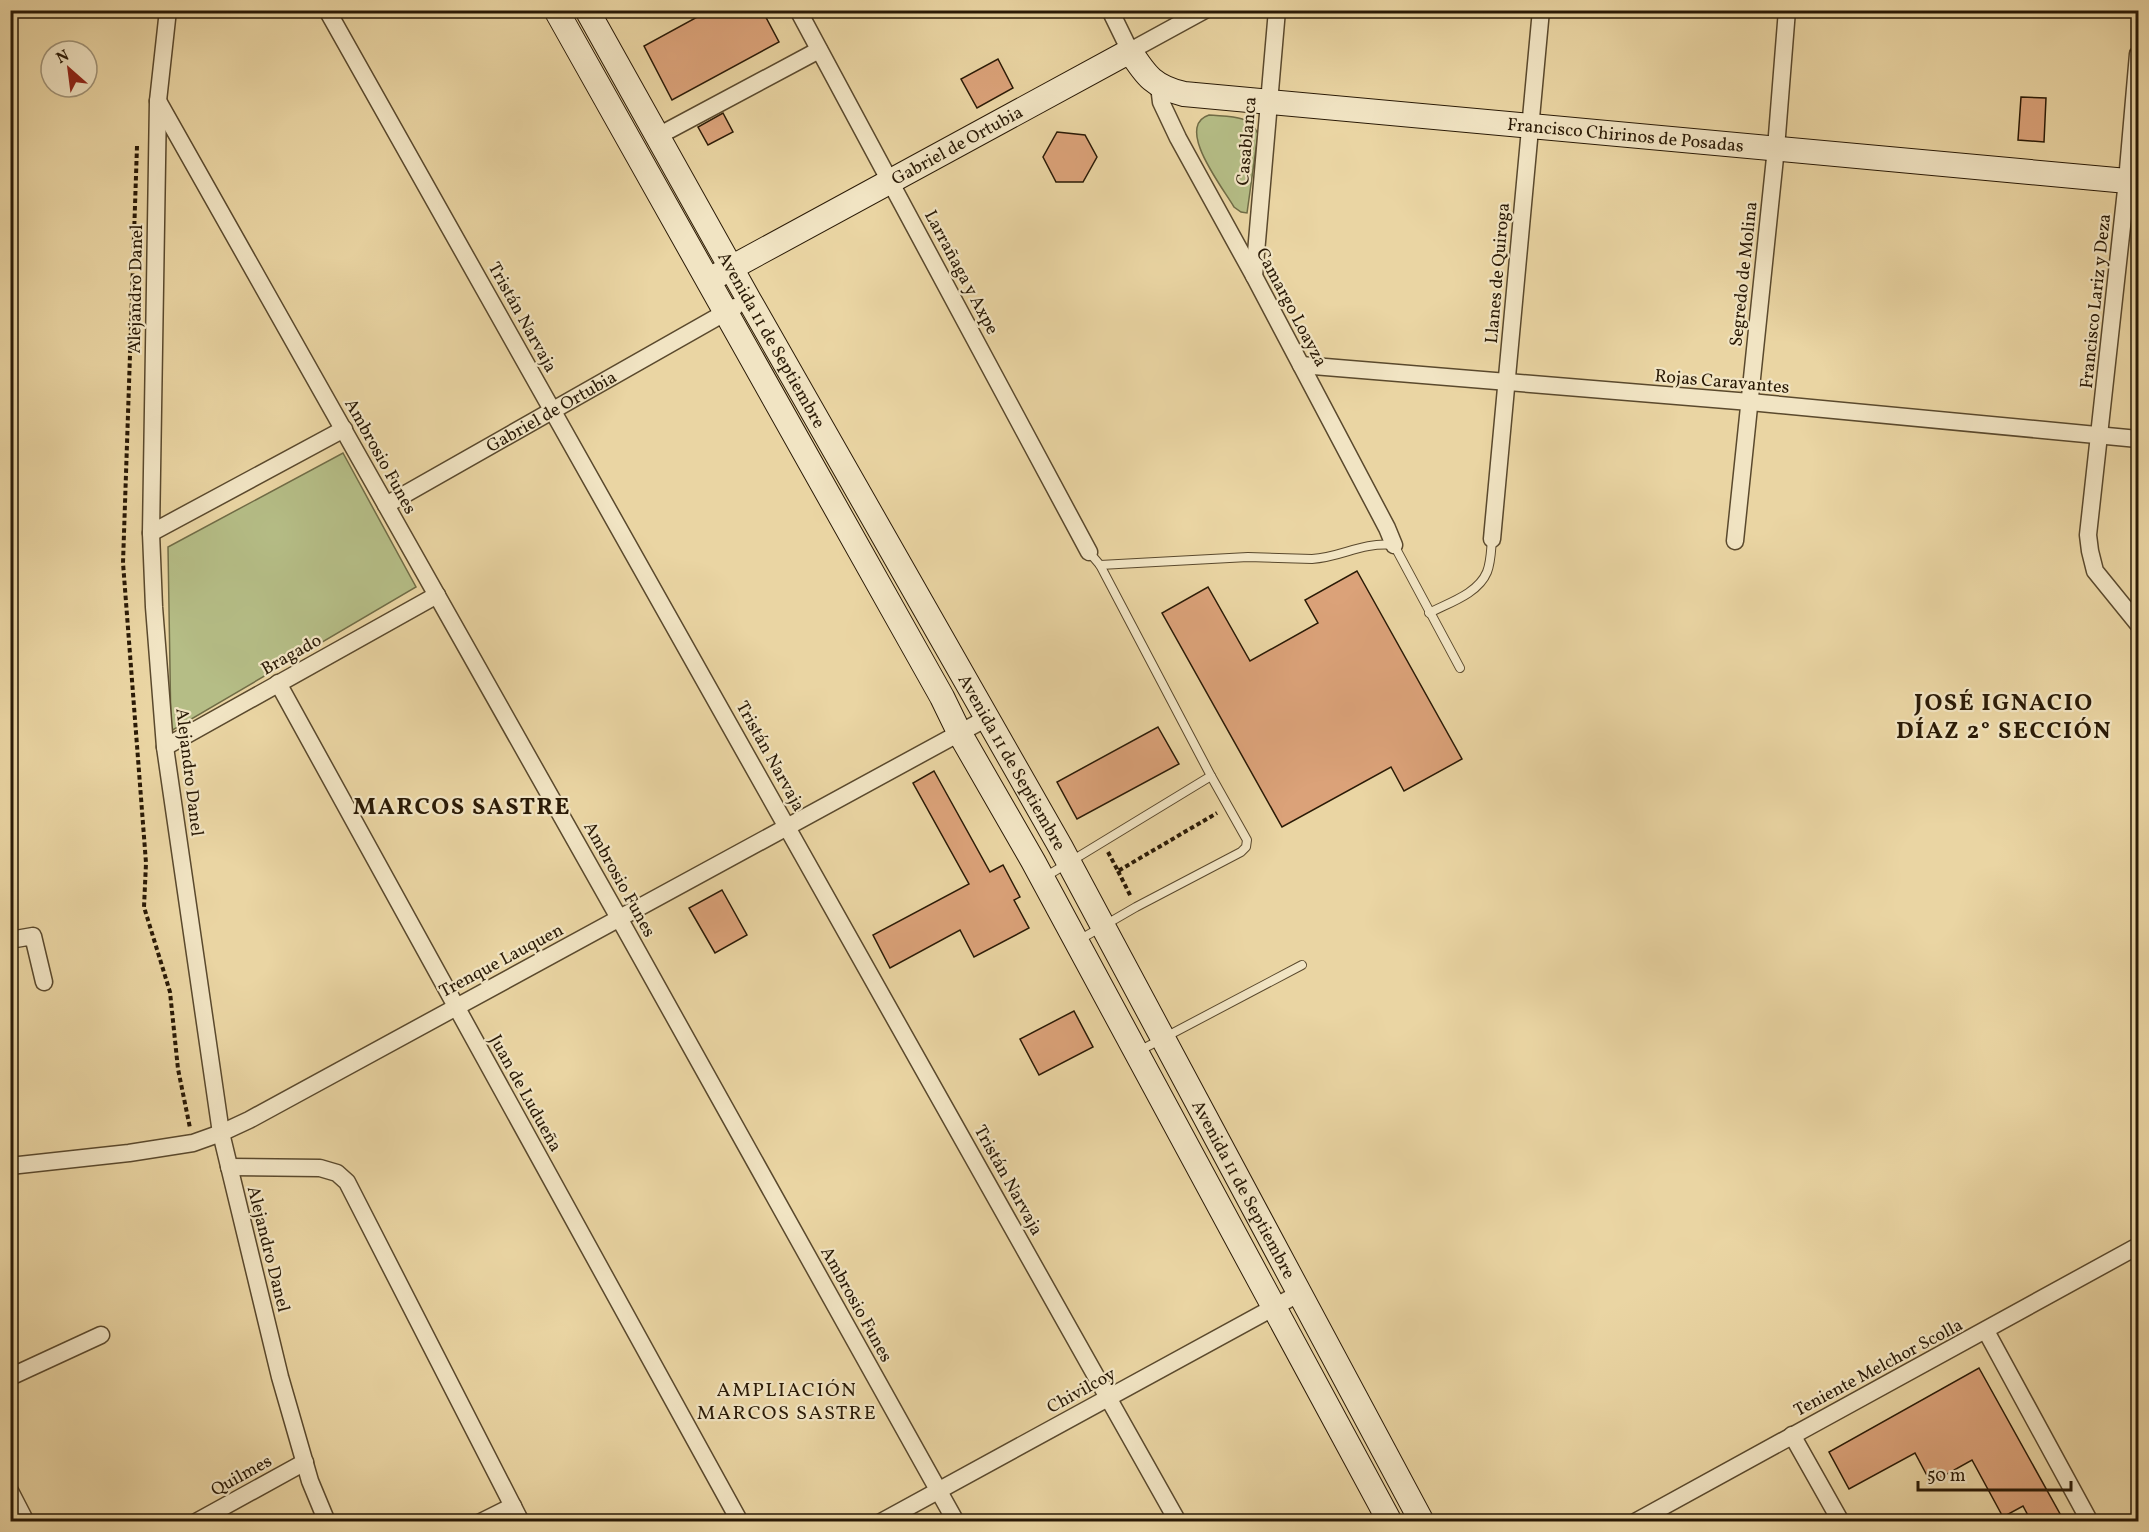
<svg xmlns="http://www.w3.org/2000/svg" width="2149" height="1532" font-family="Vollkorn,serif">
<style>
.green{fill:#b5bd86;stroke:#706c46;stroke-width:1.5}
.building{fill:#dba279;stroke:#2a1a06;stroke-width:1.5}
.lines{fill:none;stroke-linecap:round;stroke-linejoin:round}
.lane-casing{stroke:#5a492d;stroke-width:10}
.street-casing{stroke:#5a492d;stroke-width:19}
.secondary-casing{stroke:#2a1a06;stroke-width:26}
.path{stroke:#2a1a06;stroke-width:4;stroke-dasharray:4.5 3;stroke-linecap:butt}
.lane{stroke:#f1e4c3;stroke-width:8}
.street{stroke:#f1e4c3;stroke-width:16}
.secondary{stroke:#f1e4c3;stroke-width:24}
.labels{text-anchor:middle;stroke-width:4.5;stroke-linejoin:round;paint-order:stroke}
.street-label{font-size:18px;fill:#2a1a06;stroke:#f1e4c3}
.neighbourhood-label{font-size:20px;letter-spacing:1.5px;fill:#2a1a06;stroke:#f1e4c3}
.district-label{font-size:24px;font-weight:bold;letter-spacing:1.5px;fill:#2a1a06;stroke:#f1e4c3}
</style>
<rect width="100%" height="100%" fill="#ead5a3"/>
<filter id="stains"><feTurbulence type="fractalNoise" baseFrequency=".00333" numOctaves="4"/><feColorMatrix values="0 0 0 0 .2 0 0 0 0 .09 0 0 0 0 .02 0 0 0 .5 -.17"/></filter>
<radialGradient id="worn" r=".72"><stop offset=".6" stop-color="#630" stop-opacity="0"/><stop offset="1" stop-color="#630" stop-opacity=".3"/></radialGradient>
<g class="green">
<path d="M1209,115c19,2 41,-1 49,19l-11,79 -6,-1 -7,-5c-11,-19 -60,-81 -25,-92z"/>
<path d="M343,453l73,134 -245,144 -3,-184z"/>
</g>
<g class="building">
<path d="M710,10h52l17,32 -107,58 -28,-54z"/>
<path d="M998,59l15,29 -36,20 -16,-29z"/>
<path d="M2021,97l25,1 -2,44 -26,-2z"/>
<path d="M723,113l10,19 -25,13 -10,-18z"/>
<path d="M1057,132l28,3 12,22 -14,25h-27l-13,-25z"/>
<path d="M1357,571l105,188 -58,32 -13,-24 -109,60 -120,-214 46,-26 42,74 68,-38 -13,-23z"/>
<path d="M1158,727l21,37 -102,55 -20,-37z"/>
<path d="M934,771l56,101 13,-7 17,32 -6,3 15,28 -55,29 -14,-27 -70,38 -17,-33 96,-51 -56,-101z"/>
<path d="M722,890l25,45 -32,18 -26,-45z"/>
<path d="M1074,1011l19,36 -54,28 -19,-36z"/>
<path d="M1979,1368l85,153h-33l-8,-15 -20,11 -31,-57 -41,23 -16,-30 -66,36 -20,-37z"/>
</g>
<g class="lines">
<g class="lane-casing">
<g id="lane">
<path d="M1100,565l148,-8 64,2c31,-2 48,-17 82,-14l66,123"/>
<path d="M1429,613c19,-10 49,-19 58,-41 4,-10 4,-22 5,-33"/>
<path d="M1045,877l166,-101"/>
<path d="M1079,940l57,-33 105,-55 5,-5 1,-7 -36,-64 -111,-211 -11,-13"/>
<path d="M1137,1052l165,-87"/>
</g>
</g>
<g class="street-casing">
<g id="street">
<path d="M168,10l-10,91 -7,432 3,74 11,140 56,386 59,244 30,104 17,41"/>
<path d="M327,10l851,1512"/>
<path d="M798,10l291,542"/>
<path d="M1110,10l20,41 75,-41"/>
<path d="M2138,54l-11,127 -39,354 2,16 5,20 43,53"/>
<path d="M1159,86l2,16 17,36 76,138 133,252 7,17"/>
<path d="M158,101l461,817 337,604"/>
<path d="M658,136l161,-86"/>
<path d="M1254,276l23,-266"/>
<path d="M1301,365l449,37 388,37"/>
<path id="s1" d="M386,505l349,-198"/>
<path d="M151,533l193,-104"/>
<path d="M1492,539l49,-529"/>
<path d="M1735,541l41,-393 11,-138"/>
<path d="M278,683l462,839"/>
<path d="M165,747l272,-152"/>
<path d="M10,940l23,-4 11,46"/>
<path d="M10,1166l119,-13 64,-10 28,-10 28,-13 738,-402"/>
<path d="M229,1167l91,1 17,5 10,9 174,340"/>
<path d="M1986,1331l104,191"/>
<path d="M10,1377l91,-42"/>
<path d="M1792,1435l49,87"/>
<path d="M10,1491l16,31"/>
<path d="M196,1522l109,-60"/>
<path d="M481,1522l32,-16"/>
<path d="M881,1522l419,-229"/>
<path d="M1635,1522l503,-276"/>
</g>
</g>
<g class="secondary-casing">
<g id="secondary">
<path d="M556,10l386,687 18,37 73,127 357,661"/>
<path id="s2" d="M587,10l162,290 311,546 362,676"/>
<path id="s3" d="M718,275l412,-224c16,25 24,36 54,43l954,88"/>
</g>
</g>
<g class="path">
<path d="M137,146l-14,417 23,300 -2,44 26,85 8,77 12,59"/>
<path d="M1108,852l10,19 99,-58"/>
<path d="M1118,871l13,26"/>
</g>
<use href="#lane" class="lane"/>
<use href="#street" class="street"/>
<use href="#secondary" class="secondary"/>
</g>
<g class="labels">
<g class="street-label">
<text dy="6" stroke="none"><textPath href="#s3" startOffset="984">Francisco Chirinos de Posadas</textPath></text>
<text transform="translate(1246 141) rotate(-85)" y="6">Casablanca</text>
<text dy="6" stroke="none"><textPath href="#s3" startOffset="272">Gabriel de Ortubia</textPath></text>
<text transform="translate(962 272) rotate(62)" y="6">Larrañaga y Axpe</text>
<text transform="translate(1497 273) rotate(-85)" y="6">Llanes de Quiroga</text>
<text transform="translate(1743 274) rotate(-84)" y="6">Segredo de Molina</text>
<text transform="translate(135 289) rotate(-89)" y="6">Alejandro Danel</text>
<text transform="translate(2095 301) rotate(-84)" y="6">Francisco Lariz y Deza</text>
<text transform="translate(1292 307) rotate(62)" y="6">Camargo Loayza</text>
<text transform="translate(523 317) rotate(61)" y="6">Tristán Narvaja</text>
<text dy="6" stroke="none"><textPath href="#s2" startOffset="378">Avenida 11 de Septiembre</textPath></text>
<text transform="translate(1722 381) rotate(5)" y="6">Rojas Caravantes</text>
<text dy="6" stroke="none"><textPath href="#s1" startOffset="190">Gabriel de Ortubia</textPath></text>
<text transform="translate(381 456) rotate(61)" y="6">Ambrosio Funes</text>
<text transform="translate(291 654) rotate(-29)" y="6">Bragado</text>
<text transform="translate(771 756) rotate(61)" y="6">Tristán Narvaja</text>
<text dy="6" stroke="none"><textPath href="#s2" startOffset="864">Avenida 11 de Septiembre</textPath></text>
<text transform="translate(190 772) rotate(83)" y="6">Alejandro Danel</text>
<text transform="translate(620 879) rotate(61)" y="6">Ambrosio Funes</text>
<text transform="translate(501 960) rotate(-28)" y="6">Trenque Lauquen</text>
<text transform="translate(526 1093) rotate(61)" y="6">Juan de Ludueña</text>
<text transform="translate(1009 1180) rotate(61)" y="6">Tristán Narvaja</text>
<text dy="6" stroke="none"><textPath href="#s2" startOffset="1350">Avenida 11 de Septiembre</textPath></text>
<text transform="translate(269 1249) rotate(76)" y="6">Alejandro Danel</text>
<text transform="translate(857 1304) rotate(61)" y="6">Ambrosio Funes</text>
<text transform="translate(1878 1367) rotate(-28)" y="6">Teniente Melchor Scolla</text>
<text transform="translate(1081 1390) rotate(-29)" y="6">Chivilcoy</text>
<text transform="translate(241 1475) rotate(-29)" y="6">Quilmes</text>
</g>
<g class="neighbourhood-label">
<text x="787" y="1396">AMPLIACIÓN<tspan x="787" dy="23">MARCOS SASTRE</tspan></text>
</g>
<g class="district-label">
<text x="2004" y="710">JOSÉ IGNACIO<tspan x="2004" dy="28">DÍAZ 2° SECCIÓN</tspan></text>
<text x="462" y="814">MARCOS SASTRE</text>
</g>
</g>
<rect width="2149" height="1532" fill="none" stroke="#ead5a3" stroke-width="36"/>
<rect x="12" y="12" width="2125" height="1508" fill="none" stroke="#2a1a06" stroke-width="3"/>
<rect x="18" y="18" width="2113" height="1496" fill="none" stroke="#2a1a06" stroke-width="1.5"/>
<g transform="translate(69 69) rotate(332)"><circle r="28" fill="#f1e4c3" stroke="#a19377" stroke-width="1.5"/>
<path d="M0-4.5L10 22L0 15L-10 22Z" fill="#8f2418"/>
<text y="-9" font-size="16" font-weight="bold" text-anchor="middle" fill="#2a1a06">N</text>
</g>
<path d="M1918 1481v9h153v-9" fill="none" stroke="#2a1a06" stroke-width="3"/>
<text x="1927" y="1481" font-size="18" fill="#2a1a06" stroke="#f1e4c3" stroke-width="4.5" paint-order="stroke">50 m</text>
<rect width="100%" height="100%" filter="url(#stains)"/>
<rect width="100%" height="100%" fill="url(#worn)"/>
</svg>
